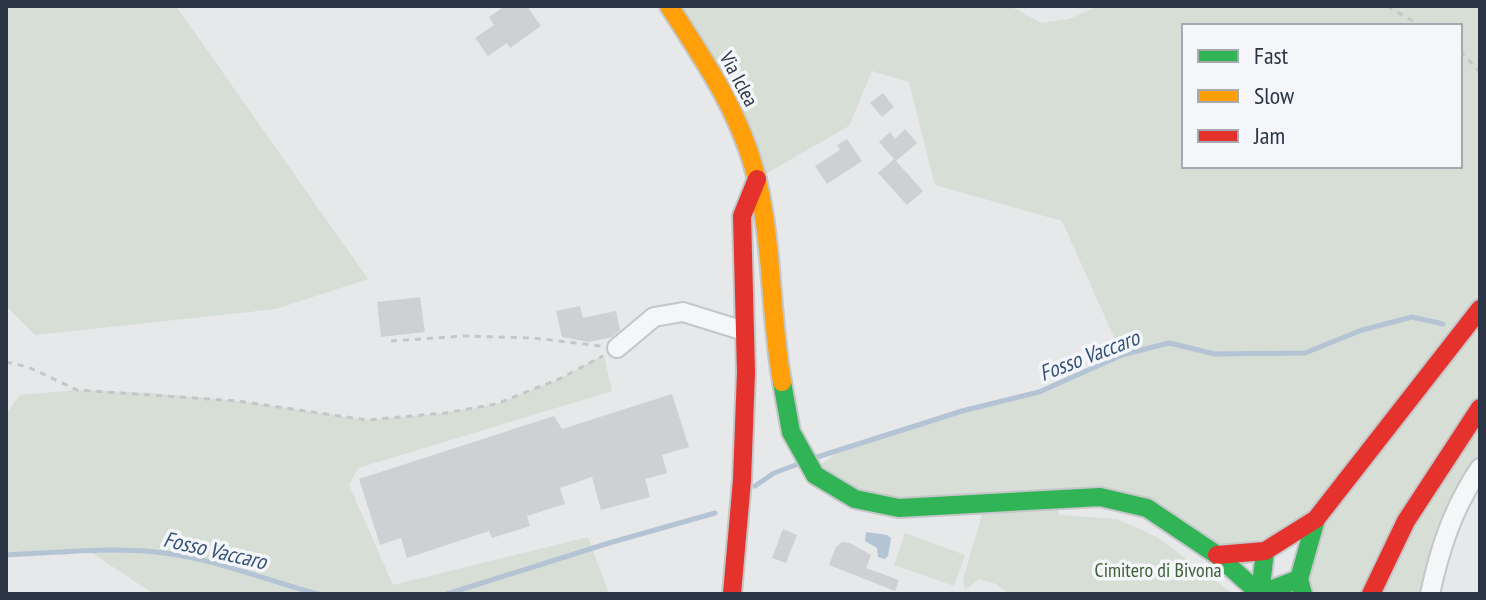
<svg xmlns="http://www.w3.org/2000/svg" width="1486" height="600" font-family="'PT Sans Narrow',sans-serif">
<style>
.green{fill:#d6ded6;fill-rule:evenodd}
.water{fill:#b4c4d5}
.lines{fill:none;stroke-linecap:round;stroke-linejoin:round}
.stream{stroke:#b4c4d5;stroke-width:5}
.building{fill:#ced0d3}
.street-casing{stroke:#c4c6c8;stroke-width:22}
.fast-casing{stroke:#c4c6c8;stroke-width:22}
.slow-casing{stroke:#c4c6c8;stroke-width:22}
.jam-casing{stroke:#c4c6c8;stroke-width:22}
.path{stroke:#c5c6ca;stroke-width:3;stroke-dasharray:6 6;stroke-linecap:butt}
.street{stroke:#f5f6f7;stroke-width:18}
.fast{stroke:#30b455;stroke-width:18}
.slow{stroke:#ff9f0a;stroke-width:18}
.jam{stroke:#e5322d;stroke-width:18}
.labels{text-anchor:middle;stroke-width:7;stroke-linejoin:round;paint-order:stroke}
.street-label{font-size:20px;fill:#2b3445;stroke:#f4f6f9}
.park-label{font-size:20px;fill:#3f6138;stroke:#f4f6f9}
.water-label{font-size:22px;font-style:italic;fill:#34527a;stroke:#f4f6f9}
</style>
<rect width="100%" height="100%" fill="#e6e8ea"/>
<g class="green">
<path d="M6,6h170l192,273 -92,30 -241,26 -29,-29z"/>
<path d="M669,6h341l31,17 28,-4 30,-13h381v462l-50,126h-127l12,-73 -98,34 -70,-47 -90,-8 2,15 58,4 40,18 76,57h-224l-13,-10 -17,-5 -14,11 -2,-10 22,-76 -86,4 -87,-37 34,-25 116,-35 77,-19 83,-37 -60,-134 -127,-36 -26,-103 -37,-11 -23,55 -92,53zM1184,26h276v140h-276z"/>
<path d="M604,355l8,36 -254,77 -9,17 44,100 195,-48 21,57h-455l-65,-43 -83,4v-141l14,-19 57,-5 74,3 87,8 129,19 78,-7 51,-9 63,-25z"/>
<path d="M905,533l60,22 -11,31 -60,-21z"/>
</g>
<path class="water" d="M866,532l21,3 4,3 -3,18 -3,3 -7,-2 -1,-9 -12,-7z"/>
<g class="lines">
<g class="stream">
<path d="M814,458l148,-47 77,-19 83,-37 47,-12 46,11 90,-1 57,-23 50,-13 31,7"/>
<path d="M755,486l19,-13 27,-10"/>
<path d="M6,555c49,-2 100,-8 149,-3 56,5 109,28 163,42"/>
<path d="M447,594l162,-51 106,-30"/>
</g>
</g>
<g class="building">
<path d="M505,6h22l14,20 -31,22 -3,-5 -19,13 -13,-18 19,-13 -5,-8z"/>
<path d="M883,93l11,14 -12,10 -12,-14z"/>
<path d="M905,129l12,14 -21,18 27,30 -16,14 -29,-32 16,-14 -15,-17 11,-10 5,7z"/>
<path d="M847,139l15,22 -35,23 -12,-18 25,-16 -3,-5z"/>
<path d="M420,297l5,35 -44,5 -4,-35z"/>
<path d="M580,306l3,12 33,-7 4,19 -8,7 -23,5 -27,-5 -6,-26z"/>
<path d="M672,394l17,53 -27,8 5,18 -22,6 5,18 -49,13 -9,-33 -32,11 5,16 -38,12 3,10 -38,12 -3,-7 -82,27 -6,-20 -21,7 -21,-66 195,-63 8,13z"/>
<path d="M783,529l14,6 -11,28 -14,-5z"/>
<path d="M842,542l8,1 21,12 -5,13 33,12 -4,11 -66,-26 7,-18z"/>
</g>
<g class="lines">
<g class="street-casing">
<g id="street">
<path d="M617,348l37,-31 29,-5 61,19"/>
<path d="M1430,594c10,-46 23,-86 50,-126"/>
</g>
</g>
<g class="fast-casing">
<g id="fast">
<path d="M782,382l9,50 24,43 40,24 44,9 201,-11 47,11 70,47 43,39"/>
<path d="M1265,551l-5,43 39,-15"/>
<path d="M1303,594l-4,-15 17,-60"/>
</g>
</g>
<g class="slow-casing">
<path id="slow" d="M669,6c36,55 73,110 88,174 16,66 13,135 25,202"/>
</g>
<g class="jam-casing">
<g id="jam">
<path d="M1217,555l48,-4 51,-32 164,-210"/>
<path d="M732,594l10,-114 4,-108 -4,-156 15,-37"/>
<path d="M1371,594l35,-73 74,-113"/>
</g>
</g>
<g class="path">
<path d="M1387,6l34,20"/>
<path d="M1460,51l20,21"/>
<path d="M391,341l74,-5 68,2 68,8"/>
<path d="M6,362l22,5 49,23 161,11 129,19 78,-7 51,-9 63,-25 44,-23"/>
</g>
<use href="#street" class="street"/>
<use href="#fast" class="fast"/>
<use href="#slow" class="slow"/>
<use href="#jam" class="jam"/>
</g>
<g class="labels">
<g class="street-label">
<text transform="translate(739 79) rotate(62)" y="7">Via Iclea</text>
</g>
<g class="park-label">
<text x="1158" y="577">Cimitero di Bivona</text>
</g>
<g class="water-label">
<text transform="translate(1089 355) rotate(-21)" y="8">Fosso Vaccaro</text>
<text transform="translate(215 550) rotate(13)" y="8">Fosso Vaccaro</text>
</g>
</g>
<rect width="1486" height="600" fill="none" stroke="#2b3445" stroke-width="16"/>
<rect x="1182" y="24" width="280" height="144" fill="#f4f6f9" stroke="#a4a8b1" stroke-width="2"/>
<rect x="1198" y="50" width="40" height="12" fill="#30b455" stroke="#a4a8b1" stroke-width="2"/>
<text x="1254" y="64" font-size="24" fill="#2b3445">Fast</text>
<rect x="1198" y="90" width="40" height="12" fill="#ff9f0a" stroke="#a4a8b1" stroke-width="2"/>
<text x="1254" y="104" font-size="24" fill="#2b3445">Slow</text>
<rect x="1198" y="130" width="40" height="12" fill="#e5322d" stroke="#a4a8b1" stroke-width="2"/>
<text x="1254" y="144" font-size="24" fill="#2b3445">Jam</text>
</svg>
